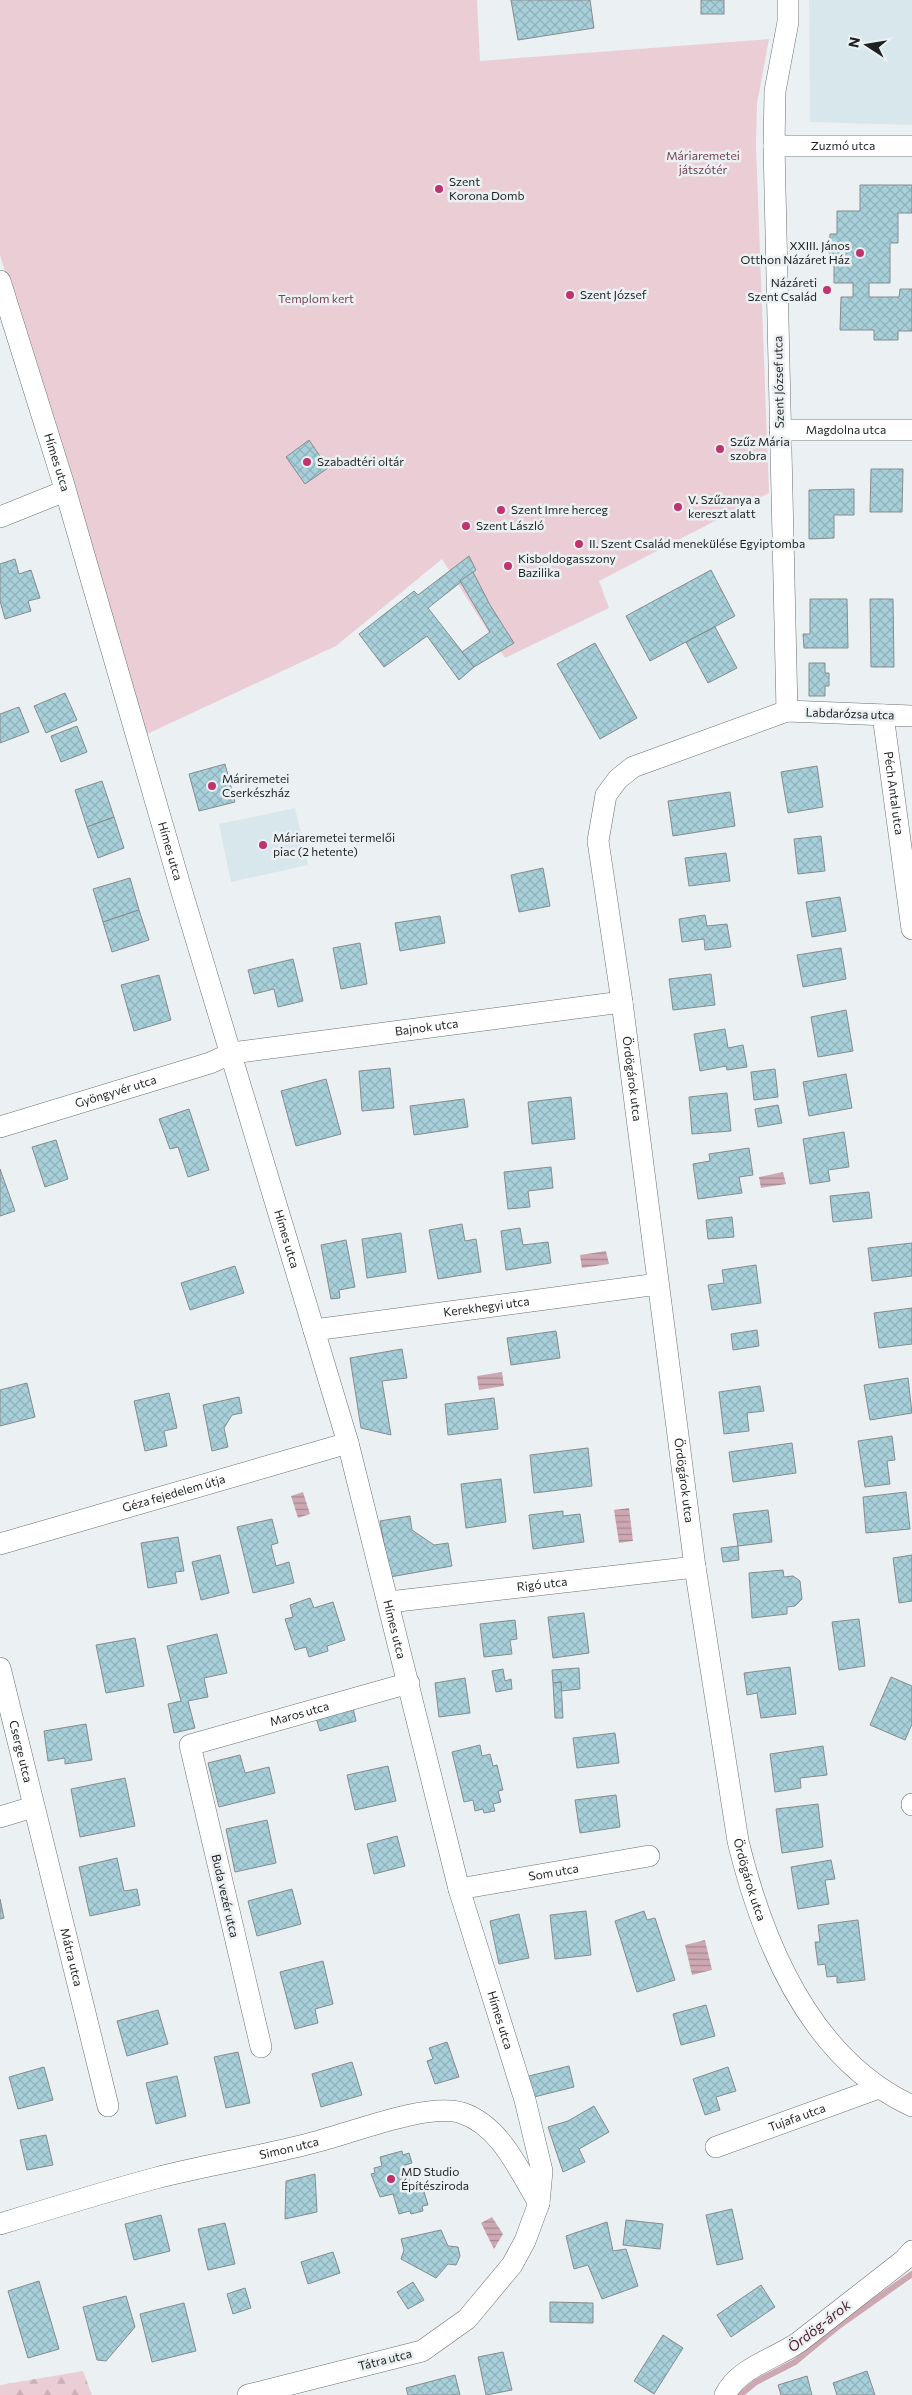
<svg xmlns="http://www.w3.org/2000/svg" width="912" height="2395" font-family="Commissioner,sans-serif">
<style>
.built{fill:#d8e7eb}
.forest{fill:url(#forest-firs)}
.green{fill:#ebced5}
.water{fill:url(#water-rules)}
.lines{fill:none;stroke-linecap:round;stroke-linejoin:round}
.stream{stroke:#cda8b2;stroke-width:6}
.building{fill:url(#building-cross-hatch);stroke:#878c8e}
.minor-casing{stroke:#6b7071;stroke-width:22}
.minor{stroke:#fff;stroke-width:21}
.poi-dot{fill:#bf346d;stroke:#ebf1f3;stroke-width:2}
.labels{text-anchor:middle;stroke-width:5;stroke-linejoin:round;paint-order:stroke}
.street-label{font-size:12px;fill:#1e2021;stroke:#ebf1f3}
.park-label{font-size:12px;fill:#774353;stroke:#ebf1f3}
.poi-label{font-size:12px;fill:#1e2021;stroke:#ebf1f3;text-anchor:start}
.water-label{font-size:14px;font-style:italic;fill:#4e1e2f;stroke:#ebf1f3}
</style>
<defs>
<pattern id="forest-firs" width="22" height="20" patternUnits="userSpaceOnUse" patternTransform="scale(1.25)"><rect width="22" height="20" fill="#ebced5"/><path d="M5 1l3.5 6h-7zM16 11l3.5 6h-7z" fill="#c9b1b7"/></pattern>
<pattern id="water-rules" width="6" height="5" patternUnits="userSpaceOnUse" patternTransform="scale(1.25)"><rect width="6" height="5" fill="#cda8b2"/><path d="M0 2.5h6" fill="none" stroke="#a68890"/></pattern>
<pattern id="building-cross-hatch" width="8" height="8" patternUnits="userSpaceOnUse" patternTransform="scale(1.25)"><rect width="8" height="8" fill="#a8d0da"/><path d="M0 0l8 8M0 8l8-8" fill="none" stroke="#90b2bb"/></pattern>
</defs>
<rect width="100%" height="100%" fill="#ebf1f3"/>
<g class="built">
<path d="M809,0h103v125l-102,-3z"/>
<path d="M295,808l13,57 -77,17 -12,-58z"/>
</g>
<path class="forest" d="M83,2371l9,24h-92v-10z"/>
<path class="green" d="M0,0h477l3,61 289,-22 -12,65 -1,41 13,348 -170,88 10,27 -104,50 -63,-99 -106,87 -189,88 -147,-479z"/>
<g class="water">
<path d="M783,1172l3,12 -25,4 -2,-11z"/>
<path d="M606,1251l3,13 -27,4 -2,-13z"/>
<path d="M502,1372l2,14 -25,4 -2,-14z"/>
<path d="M303,1492l7,22 -12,4 -7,-22z"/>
<path d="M629,1508l4,33 -14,2 -5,-33z"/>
<path d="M705,1940l7,30 -20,5 -7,-30z"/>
<path d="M492,2217l11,17 -9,15 -13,-26z"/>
</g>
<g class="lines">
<path class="stream" d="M740,2395l16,-13 39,-20 45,-37 72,-51"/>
</g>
<g class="building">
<path d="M511,0h79l4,28 -76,12z"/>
<rect x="701" y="0" width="23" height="14"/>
<path d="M860,185h52v28h-14v30h-8v40h-21v14h30l1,-8h12v42h-14v9h-24v-10h-34l1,-33h12v-14h-19v-19h-5l1,-30h7v-23h23z"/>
<path d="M309,440l19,28 -23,16 -19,-27z"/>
<path d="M871,469h32l-1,43h-32z"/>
<path d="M854,489v26h-20v23l-25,1v-49z"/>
<path d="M469,556l7,14 -48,38 46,59 -15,13 -32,-44 -43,31 -25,-33 55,-43 4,4z"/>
<path d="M15,559l4,15 12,-4 9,28 -12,3 3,10 -26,8 -5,-18v-37z"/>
<path d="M711,570l24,46 -85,45 -24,-45z"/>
<path d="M473,572l17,33 24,38 -40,24 -12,-15 28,-20 -30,-51z"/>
<path d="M810,599h37l1,49h-44l-1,-14h7z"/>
<path d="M870,599h23l1,68h-23z"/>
<path d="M715,627l22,41 -29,15 -22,-41z"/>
<path d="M595,643l42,75 -37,21 -43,-75z"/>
<path d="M809,663h16v10h4v13h-4v10h-16z"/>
<path d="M65,693l12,27 -31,13 -12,-27z"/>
<path d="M19,707l10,25 -29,11v-29z"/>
<path d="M77,726l10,26 -26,10 -10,-26z"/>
<path d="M225,764l10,38 -36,9 -10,-37z"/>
<path d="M817,766l6,41 -35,6 -7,-41z"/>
<path d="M102,781l12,36 -27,10 -12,-37z"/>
<path d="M730,792l5,34 -62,10 -5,-35z"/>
<path d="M114,817l10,31 -26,10 -11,-31z"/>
<path d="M821,836l4,35 -27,3 -4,-35z"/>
<path d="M726,853l4,28 -41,5 -4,-28z"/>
<path d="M543,868l7,38 -31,6 -8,-37z"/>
<path d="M130,878l9,32 -36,12 -10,-33z"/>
<path d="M840,897l6,34 -34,6 -6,-35z"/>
<path d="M139,910l10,30 -37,12 -9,-30z"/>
<path d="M705,915l2,11 20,-2 4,23 -26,3 -1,-11 -22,3 -3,-23z"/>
<path d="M440,916l5,27 -45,8 -5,-28z"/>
<path d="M360,943l7,41 -26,5 -8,-41z"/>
<path d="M841,948l5,31 -43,8 -6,-32z"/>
<path d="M293,959l10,42 -25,6 -4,-18 -20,5 -6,-24z"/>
<path d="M711,974l4,31 -42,5 -4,-31z"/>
<path d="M159,975l12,45 -37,11 -13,-46z"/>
<path d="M846,1010l7,41 -35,6 -7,-40z"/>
<path d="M725,1029l3,19 15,-3 4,22 -20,3 -1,-4 -26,5 -6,-37z"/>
<path d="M390,1068l4,40 -32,3 -3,-40z"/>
<path d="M775,1069l3,28 -24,3 -3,-28z"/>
<path d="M846,1074l6,34 -43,8 -6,-34z"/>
<path d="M326,1079l15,55 -45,12 -15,-55z"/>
<path d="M727,1093l4,38 -39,3 -3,-37z"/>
<path d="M571,1097l4,42 -43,5 -4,-42z"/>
<path d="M464,1099l4,28 -54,8 -4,-29z"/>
<path d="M778,1105l4,18 -24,4 -3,-18z"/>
<path d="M189,1109l20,61 -21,7 -10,-30 -8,2 -11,-30z"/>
<path d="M844,1132l5,35 -21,3 2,11 -20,3 -7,-45z"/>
<path d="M56,1140l12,39 -23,8 -13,-40z"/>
<path d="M749,1148l4,27 -14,2 3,16 -44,6 -5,-35 17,-3 -1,-7z"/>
<path d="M551,1167l2,21 -25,3 2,16 -22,2 -4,-37z"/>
<path d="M0,1169l15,42 -15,5z"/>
<path d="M869,1192l3,26 -39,4 -3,-26z"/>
<path d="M732,1217l2,20 -26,2 -2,-19z"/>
<path d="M462,1224l3,17 11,-2 5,33 -43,7 -9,-49z"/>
<path d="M520,1228l3,17 25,-3 3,21 -45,7 -5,-39z"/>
<path d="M401,1233l5,39 -39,6 -5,-39z"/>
<path d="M346,1240l9,47 -16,3 1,8 -9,1 -10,-54z"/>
<path d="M912,1243v33l-40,5 -4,-33z"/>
<path d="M756,1265l5,38 -49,7 -4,-25 16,-2 -2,-13z"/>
<path d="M235,1266l9,27 -54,17 -9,-27z"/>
<path d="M912,1308v36l-33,4 -5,-35z"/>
<path d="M757,1330l2,16 -26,4 -2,-16z"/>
<path d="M556,1331l4,27 -49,7 -4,-27z"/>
<path d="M402,1349l5,29 -25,3 9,54 -30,-7 -11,-70z"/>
<path d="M908,1378l4,35 -42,7 -6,-35z"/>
<path d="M27,1383l8,34 -35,9v-36z"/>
<path d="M760,1386l4,25 -17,2 2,18 -25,3 -5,-42z"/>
<path d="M169,1393l8,35 -13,3 3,15 -22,5 -11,-50z"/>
<path d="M239,1397l3,16 -10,2 -8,13 4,19 -16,4 -9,-46z"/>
<path d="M494,1398l4,31 -50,6 -3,-31z"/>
<path d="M892,1436l3,24 -8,1 3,23 -25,3 -7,-46z"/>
<path d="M792,1443l4,30 -63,9 -4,-30z"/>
<path d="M588,1448l4,38 -58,7 -4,-38z"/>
<path d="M501,1479l5,43 -40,6 -5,-44z"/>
<path d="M906,1492l4,37 -44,4 -3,-36z"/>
<path d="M768,1510l4,32 -34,4 -5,-32z"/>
<path d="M563,1511v5l17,-2 4,28 -51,7 -4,-34z"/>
<path d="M410,1516l2,14 22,15 14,-2 4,23 -62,11 -10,-56z"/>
<path d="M272,1519l6,24 -7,2 5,21 13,-4 5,21 -41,10 -16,-66z"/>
<path d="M178,1537l6,34 -9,1 2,11 -29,5 -7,-45z"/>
<path d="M738,1546l1,14 -16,2 -2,-14z"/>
<path d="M220,1555l9,38 -28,7 -9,-38z"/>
<path d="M912,1555v46l-13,2 -6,-45z"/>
<path d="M783,1570l1,7 9,-1 7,5 2,18 -7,7 -8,1v7l-35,4 -3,-45z"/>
<path d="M310,1598l4,10 19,-6 12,38 -18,6 1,5 -19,6 -3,-10 -11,3 -10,-31 8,-2 -3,-12z"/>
<path d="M584,1613l5,40 -36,5 -5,-41z"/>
<path d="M859,1619l6,47 -26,4 -7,-48z"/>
<path d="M515,1620l2,19 -7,1 2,14 -28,3 -4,-33z"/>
<path d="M217,1634l10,39 -23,5 4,19 -20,4 7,27 -21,5 -6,-29 13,-3 -14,-55z"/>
<path d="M135,1638l9,48 -38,7 -10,-48z"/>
<path d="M790,1667l6,47 -35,4 -4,-25 -10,2 -3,-22z"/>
<path d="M579,1668l1,21 -19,2v-9l-8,1 -1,-13z"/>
<path d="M503,1669l2,12 6,-2 1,10 -16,3 -4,-21z"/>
<path d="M891,1677l21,9v38l-7,16 -35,-15z"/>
<path d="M465,1678l5,35 -31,4 -4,-34z"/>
<path d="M561,1682l2,36h-8l-2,-35z"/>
<path d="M353,1708l3,13 -36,10 -4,-13z"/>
<path d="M86,1724l6,36 -27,4v-6l-17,3 -4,-30z"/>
<path d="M615,1733l4,30 -42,5 -4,-30z"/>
<path d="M480,1745l2,11 8,-2 3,12 4,-1 6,25 -5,1 3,11 -8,2 2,7 -11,2 -1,-4 -8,2 -2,-11 -9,2 -12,-50z"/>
<path d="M823,1746l4,29 -27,3 1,10 -26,4 -5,-38z"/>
<path d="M240,1755l5,18 24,-6 6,26 -56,14 -11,-44z"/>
<path d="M388,1766l8,35 -41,9 -8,-35z"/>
<path d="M125,1778l10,48 -55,11 -9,-48z"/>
<path d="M616,1795l4,32 -40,6 -5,-33z"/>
<path d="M818,1804l5,43 -41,6 -6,-44z"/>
<path d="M267,1820l9,43 -41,9 -9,-43z"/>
<path d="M397,1836l8,30 -31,8 -7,-30z"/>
<path d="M117,1858l7,33 13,-2 3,16 -50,11 -11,-49z"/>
<path d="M831,1860l4,19 -10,1 4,24 -31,5 -7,-42z"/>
<path d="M292,1889l9,35 -44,12 -9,-35z"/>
<path d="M0,1899l4,19 -4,1z"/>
<path d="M586,1911l5,44 -36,4 -5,-44z"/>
<path d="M644,1911l3,9 8,-2 20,62 -38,12 -22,-71z"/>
<path d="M519,1914l10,44 -30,6 -9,-43z"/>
<path d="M858,1920l7,60 -28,3v-7l-10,1 -2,-13 -7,1 -3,-23h5l-2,-17z"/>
<path d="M323,1961l10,43 -18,5 3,14 -23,6 -15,-57z"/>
<path d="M706,2005l9,31 -34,9 -8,-31z"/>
<path d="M158,2010l10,34 -41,12 -10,-35z"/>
<path d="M447,2042l12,35 -24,7 -8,-23 6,-2 -4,-11z"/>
<path d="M238,2052l12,51 -24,5 -12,-51z"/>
<path d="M352,2062l10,33 -41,12 -9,-33z"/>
<path d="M569,2066l5,21 -44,11 -5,-21z"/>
<path d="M44,2067l9,33 -35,9 -9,-32z"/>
<path d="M728,2067l8,24 -20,6 4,13 -15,5 -12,-36z"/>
<path d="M177,2076l9,40 -30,8 -10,-41z"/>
<path d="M594,2106l15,26 -30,17 6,13 -22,10 -15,-45 20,-6z"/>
<path d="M46,2135l7,30 -26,5 -7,-30z"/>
<path d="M402,2151l1,4 6,-2 3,10 -7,2 5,19 3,4 9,-3 6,20 -6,1 1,5 -12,3 -1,-3 -11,3 -6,-20 -13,3 -9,-23 4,-1 -1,-5 8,-2 -2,-9z"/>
<path d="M315,2174l2,38 -32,7 1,-38z"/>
<path d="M732,2209l11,50 -26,6 -11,-50z"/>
<path d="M161,2215l9,36 -36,9 -9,-36z"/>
<path d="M626,2220l37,4 -3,25 -37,-4z"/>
<path d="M607,2222l6,29 13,-2 12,37 -36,13 -14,-34 -14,4 -8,-33z"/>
<path d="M225,2223l10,41 -27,6 -10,-41z"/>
<path d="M441,2230l7,16 10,1 2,9 -4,9 -8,-1 -12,14 -35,-19 3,-9 -3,-11z"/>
<path d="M333,2252l7,21 -32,11 -7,-22z"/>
<path d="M39,2281l20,68 -31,9 -20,-67z"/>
<path d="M413,2282l11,18 -16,9 -11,-17z"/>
<path d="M761,2285l14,22 -44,30 -14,-22z"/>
<path d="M245,2288l6,20 -18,6 -6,-20z"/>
<path d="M126,2296l9,31 -29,34 -9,-1 -14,-53z"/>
<path d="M550,2302l43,1v20l-43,-1z"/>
<path d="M184,2303l12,48 -44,11 -12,-48z"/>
<path d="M663,2335l20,13 -29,46 -20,-13z"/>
<path d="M503,2352l9,38 -26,5 -8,-38z"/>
<path d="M867,2371l8,24h-38l-4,-12z"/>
<path d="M455,2375l5,20h-52l-2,-7z"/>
<path d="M807,2376l5,19h-31l-3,-10z"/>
</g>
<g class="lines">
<g class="minor-casing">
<g id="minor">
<path id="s1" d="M774,146h138"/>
<path id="s2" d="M0,281l63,201 118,407 167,554 111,446 66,211 17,71 -3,32 -14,38 -13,24 -45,54 -45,32 -174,44"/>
<path id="s3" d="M780,430h132"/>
<path d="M0,517l65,-26"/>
<path d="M787,711l-13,-565 1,-55 13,-69v-22"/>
<path id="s4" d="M883,715l29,214"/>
<path id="s5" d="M912,716l-125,-5 -154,56 -15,12 -12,16 -8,46 24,161 73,565 43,274c25,103 73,218 174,265"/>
<path id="s6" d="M0,1127l210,-64 22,-10 390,-51"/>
<path id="s7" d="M314,1330l344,-46"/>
<path id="s8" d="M0,1544l348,-101"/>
<path id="s9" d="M389,1602l306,-35"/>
<path id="s10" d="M0,1668l108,438"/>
<path d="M912,1804v1"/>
<path d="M0,1817l33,-10"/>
<path id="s11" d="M459,1889l190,-33"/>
<path id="s12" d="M261,2047l-71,-302 219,-62"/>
<path id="s13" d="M716,2147l163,-59"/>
<path id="s14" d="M0,2224c52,-16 104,-32 156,-46 54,-14 109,-22 163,-37 35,-9 110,-39 143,-28 39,13 57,58 77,90"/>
<path d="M725,2395c14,-28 50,-36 74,-53 35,-27 70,-55 105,-82l8,-9"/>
</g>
</g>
<use href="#minor" class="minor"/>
</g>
<g class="poi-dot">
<circle cx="439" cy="189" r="5"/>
<circle cx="860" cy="253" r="5"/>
<circle cx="827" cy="290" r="5"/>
<circle cx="570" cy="295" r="5"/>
<circle cx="720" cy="449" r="5"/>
<circle cx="307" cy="462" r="5"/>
<circle cx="678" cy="507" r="5"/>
<circle cx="501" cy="510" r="5"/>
<circle cx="466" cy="526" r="5"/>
<circle cx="579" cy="544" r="5"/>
<circle cx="508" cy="566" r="5"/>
<circle cx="212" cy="786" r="5"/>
<circle cx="263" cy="845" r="5"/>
<circle cx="391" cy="2179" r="5"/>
</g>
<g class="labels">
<g class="street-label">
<text dy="4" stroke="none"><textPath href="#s1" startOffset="69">Zuzmó utca</textPath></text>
<text transform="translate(779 382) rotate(-91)" y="4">Szent József utca</text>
<text dy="4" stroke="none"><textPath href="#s3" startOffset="66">Magdolna utca</textPath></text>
<text dy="4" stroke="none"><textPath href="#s2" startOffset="190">Hímes utca</textPath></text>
<text transform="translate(850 714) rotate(2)" y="4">Labdarózsa utca</text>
<text dy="4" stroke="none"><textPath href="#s4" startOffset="79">Péch Antal utca</textPath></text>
<text dy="4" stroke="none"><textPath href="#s2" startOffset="595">Hímes utca</textPath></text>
<text dy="4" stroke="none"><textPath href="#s6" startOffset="440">Bajnok utca</textPath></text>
<text dy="4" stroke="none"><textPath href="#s5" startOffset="615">Ördögárok utca</textPath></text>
<text dy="4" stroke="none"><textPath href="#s6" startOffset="121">Gyöngyvér utca</textPath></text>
<text dy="4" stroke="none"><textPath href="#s2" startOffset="1000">Hímes utca</textPath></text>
<text dy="4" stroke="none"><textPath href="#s7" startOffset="174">Kerekhegyi utca</textPath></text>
<text dy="4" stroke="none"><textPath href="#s5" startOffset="1020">Ördögárok utca</textPath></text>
<text dy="4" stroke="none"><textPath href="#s8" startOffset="181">Géza fejedelem útja</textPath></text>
<text dy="4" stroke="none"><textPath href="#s9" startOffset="154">Rigó utca</textPath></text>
<text dy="4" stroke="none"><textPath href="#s2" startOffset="1405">Hímes utca</textPath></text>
<text dy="4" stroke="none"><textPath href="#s12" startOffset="424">Maros utca</textPath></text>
<text dy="4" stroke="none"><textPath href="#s10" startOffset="86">Cserge utca</textPath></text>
<text dy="4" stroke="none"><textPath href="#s11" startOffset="96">Som utca</textPath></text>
<text dy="4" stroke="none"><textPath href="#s5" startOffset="1425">Ördögárok utca</textPath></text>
<text transform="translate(225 1896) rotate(77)" y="4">Buda vezér utca</text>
<text dy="4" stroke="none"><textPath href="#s10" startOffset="298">Mátra utca</textPath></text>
<text dy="4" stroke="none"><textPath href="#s2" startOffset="1810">Hímes utca</textPath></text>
<text dy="4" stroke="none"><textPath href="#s13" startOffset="86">Tujafa utca</textPath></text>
<text dy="4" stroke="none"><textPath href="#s14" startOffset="299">Simon utca</textPath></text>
<text transform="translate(385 2360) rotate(-14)" y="4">Tátra utca</text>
</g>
<g class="park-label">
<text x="703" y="160">Máriaremetei<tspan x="703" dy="14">játszótér</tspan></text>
<text x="316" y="303">Templom kert</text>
</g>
<g class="poi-label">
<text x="449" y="186">Szent<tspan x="449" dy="14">Korona Domb</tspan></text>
<text x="850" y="250" text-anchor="end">XXIII. János<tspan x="850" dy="14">Otthon Názáret Ház</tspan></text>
<text x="817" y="287" text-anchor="end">Názáreti<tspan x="817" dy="14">Szent Család</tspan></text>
<text x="580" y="299">Szent József</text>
<text x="730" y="446">Szűz Mária<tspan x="730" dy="14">szobra</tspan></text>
<text x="317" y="466">Szabadtéri oltár</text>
<text x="688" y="504">V. Szűzanya a<tspan x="688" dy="14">kereszt alatt</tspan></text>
<text x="511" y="514">Szent Imre herceg</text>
<text x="476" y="530">Szent László</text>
<text x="589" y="548">II. Szent Család menekülése Egyiptomba</text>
<text x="518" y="563">Kisboldogasszony<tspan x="518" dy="14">Bazilika</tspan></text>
<text x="222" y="783">Máriremetei<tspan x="222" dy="14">Cserkészház</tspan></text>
<text x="273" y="842">Máriaremetei termelői<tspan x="273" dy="14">piac (2 hetente)</tspan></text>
<text x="401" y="2176">MD Studio<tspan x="401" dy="14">Építésziroda</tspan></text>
</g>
<g class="water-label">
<text transform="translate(819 2326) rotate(-38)" y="5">Ördög-árok</text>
</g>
</g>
<g transform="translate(867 45) rotate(282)" stroke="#ebf1f3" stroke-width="4" paint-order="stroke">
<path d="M0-4L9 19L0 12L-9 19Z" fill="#1e2021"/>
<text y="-8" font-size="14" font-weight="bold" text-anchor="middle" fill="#1e2021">N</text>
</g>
</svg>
